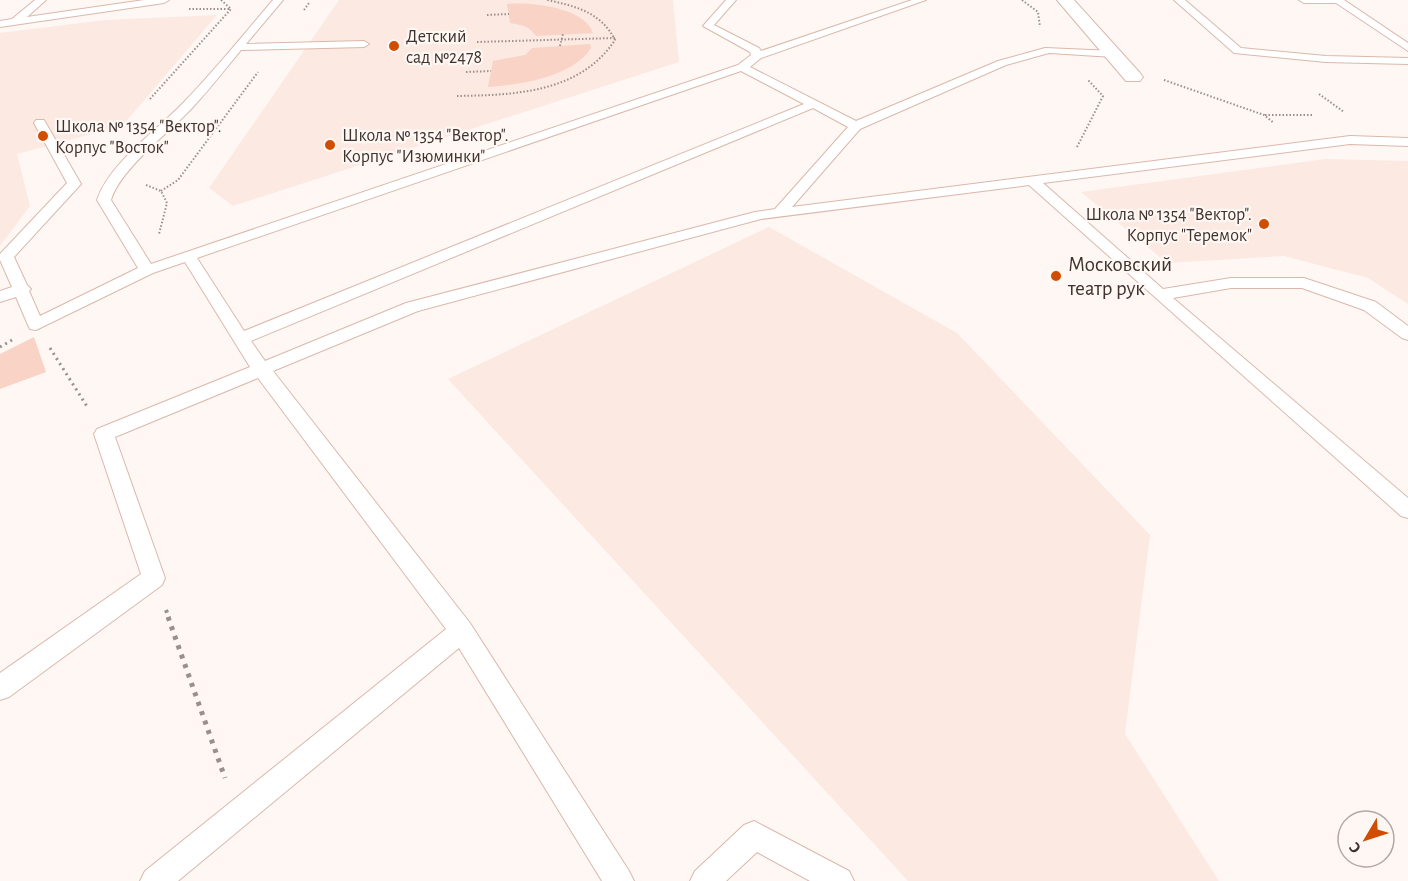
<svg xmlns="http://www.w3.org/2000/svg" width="1408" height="881" font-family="'Alegreya Sans',sans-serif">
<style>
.built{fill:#fbe9e2}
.green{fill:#f9d3c5}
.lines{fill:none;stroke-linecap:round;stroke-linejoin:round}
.service-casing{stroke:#dbb8ab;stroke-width:2}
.minor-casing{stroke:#dbb8ab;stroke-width:2}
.path-far3{stroke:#9a8f8b;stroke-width:2;stroke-dasharray:1.5 2;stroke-linecap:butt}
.path-far2{stroke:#9a8f8b;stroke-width:3;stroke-dasharray:2 4;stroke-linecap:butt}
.path-far1{stroke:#9a8f8b;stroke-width:4;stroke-dasharray:3 4.5;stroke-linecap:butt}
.path{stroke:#9a8f8b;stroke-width:5;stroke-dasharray:4 6;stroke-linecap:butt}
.service{fill:#fff;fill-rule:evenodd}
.minor{fill:#fff;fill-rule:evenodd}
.poi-dot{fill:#d14d01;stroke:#fef7f4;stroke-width:2}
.labels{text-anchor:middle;stroke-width:4.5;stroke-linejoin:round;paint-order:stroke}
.far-poi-label{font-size:18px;fill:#40322d;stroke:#fef7f4;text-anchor:start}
.poi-label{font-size:21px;fill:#40322d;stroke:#fef7f4;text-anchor:start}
</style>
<rect width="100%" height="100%" fill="#fef7f4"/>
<g class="built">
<path d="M339,0h334l6,62 -446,144 -24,-18z"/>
<path d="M217,15l-95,111 -105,28 13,52 -30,40v-213l105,-13z"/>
<path d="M1326,159l82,2v143l-40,-26 -84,-22 -117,7 -86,-71z"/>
<path d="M769,227l188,106 193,202 -25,199 94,147h-311l-460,-502z"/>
</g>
<g class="green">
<path d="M507,4c23,-2 77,3 86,29l-57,3c-7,-10 -14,-11 -26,-13z"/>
<path d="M590,44l1,4c-18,29 -72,37 -103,39l5,-26 32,-6 7,-7z"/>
<path d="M34,337l12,35 -46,17v-35z"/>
</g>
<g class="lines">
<g class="service-casing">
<g id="service">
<path d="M35,0h11l-19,17 117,-17h25l-5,3 -164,24v-6l12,-2z"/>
<path d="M273,0h10l-37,44 118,-3 5,3 -5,3 -123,3c-16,19 -31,39 -48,57 -23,25 -73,62 -82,93l40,64 587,-199 13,-10 -1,-3 -47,-26 23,-26h10l-22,25 45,23 2,3 151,-51h14l-165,58 -11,9 106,54 142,-60 47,-13 69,3 5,3 -5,3 -65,-4 -43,12 -146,64 -68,78 558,-71 58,2v8l-58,-2 -307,39 120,106 68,-11h73l72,24 32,24v14l-6,-2 -38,-28 -62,-22h-71l-58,10 235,200v20l-7,-2 -372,-331 -268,34 -343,92 -145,60 197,252 159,248 5,10h-32l-143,-233 -281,233h-38l5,-10 301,-242 -188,-251 -143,59 50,141 -3,7 -153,112 -9,3v-27l141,-99 -47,-140 3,-5 153,-62 -65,-105 -32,11 -117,57 -6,-1 -2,-4 -12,-28 -16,5v-11l12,-4 -12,-27v-6l67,-71 -33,-60 2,-3h8l37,64 -67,73 13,28 4,4 -2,2 11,25 98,-48 -41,-68c12,-37 62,-71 88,-99 31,-32 59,-67 88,-101zM741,71l63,33 -560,227 -47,-73zM813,108l35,19 -73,82 -20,3 -349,91 -141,58 -14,-20z"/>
<path d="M1174,0h11l56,48 85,8 82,2v6l-82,-2 -92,-9z"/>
<path d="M1299,0h45l64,43v8l-72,-48h-32z"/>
<path d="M754,821l95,50 5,10h-44l-53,-29 -31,29h-36l5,-10 49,-46z"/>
</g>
</g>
<g class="minor-casing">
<path id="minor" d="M1057,0h17l66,73 3,4 -3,4h-14z"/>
</g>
<g class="path-far3">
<path d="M1022,0l16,12 2,15"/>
<path d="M189,9h41"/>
<path d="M304,10l5,-7"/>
<path d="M487,15l22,-1"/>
<path d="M477,42l138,-4"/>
<path d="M560,46l3,-12"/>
<path d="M466,72l25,-1"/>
<path d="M1164,80l100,35 10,8"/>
<path d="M1319,94l25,18"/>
<path d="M457,96c58,-1 123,-3 158,-56 -14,-28 -40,-34 -68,-40"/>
<path d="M150,99l81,-90 -10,-9"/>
<path d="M1265,115h49"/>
<path d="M1077,147l26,-51 -15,-16"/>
<path d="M146,185l15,6 6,12 -8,31"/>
<path d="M161,191l17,-11 80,-108"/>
</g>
<g class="path-far2">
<path d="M0,347l12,-7"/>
<path d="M50,348l38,60"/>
</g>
<path class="path-far1" d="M166,610l3,8"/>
<path class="path" d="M168,617l57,161"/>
<use href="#service" class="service"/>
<use href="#minor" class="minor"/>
</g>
<g class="poi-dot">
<circle cx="394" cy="46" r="6"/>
<circle cx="43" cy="136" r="6"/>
<circle cx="330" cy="145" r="6"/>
<circle cx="1264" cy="224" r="6"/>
<circle cx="1056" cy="276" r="6"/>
</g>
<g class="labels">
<g class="far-poi-label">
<text x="406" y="42">Детский<tspan x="406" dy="21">сад №2478</tspan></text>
<text x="55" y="132">Школа № 1354 "Вектор".<tspan x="55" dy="21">Корпус "Восток"</tspan></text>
<text x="342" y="141">Школа № 1354 "Вектор".<tspan x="342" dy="21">Корпус "Изюминки"</tspan></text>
<text x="1252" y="220" text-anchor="end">Школа № 1354 "Вектор".<tspan x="1252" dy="21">Корпус "Теремок"</tspan></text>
</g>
<g class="poi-label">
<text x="1068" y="271">Московский<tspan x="1068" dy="24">театр рук</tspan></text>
</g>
</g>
<g transform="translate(1366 839) rotate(231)"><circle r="28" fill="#fef7f4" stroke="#b2a8a4" stroke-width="1.5"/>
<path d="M0-4.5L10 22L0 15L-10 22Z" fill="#d14d01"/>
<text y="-9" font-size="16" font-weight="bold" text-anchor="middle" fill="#40322d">С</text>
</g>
</svg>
